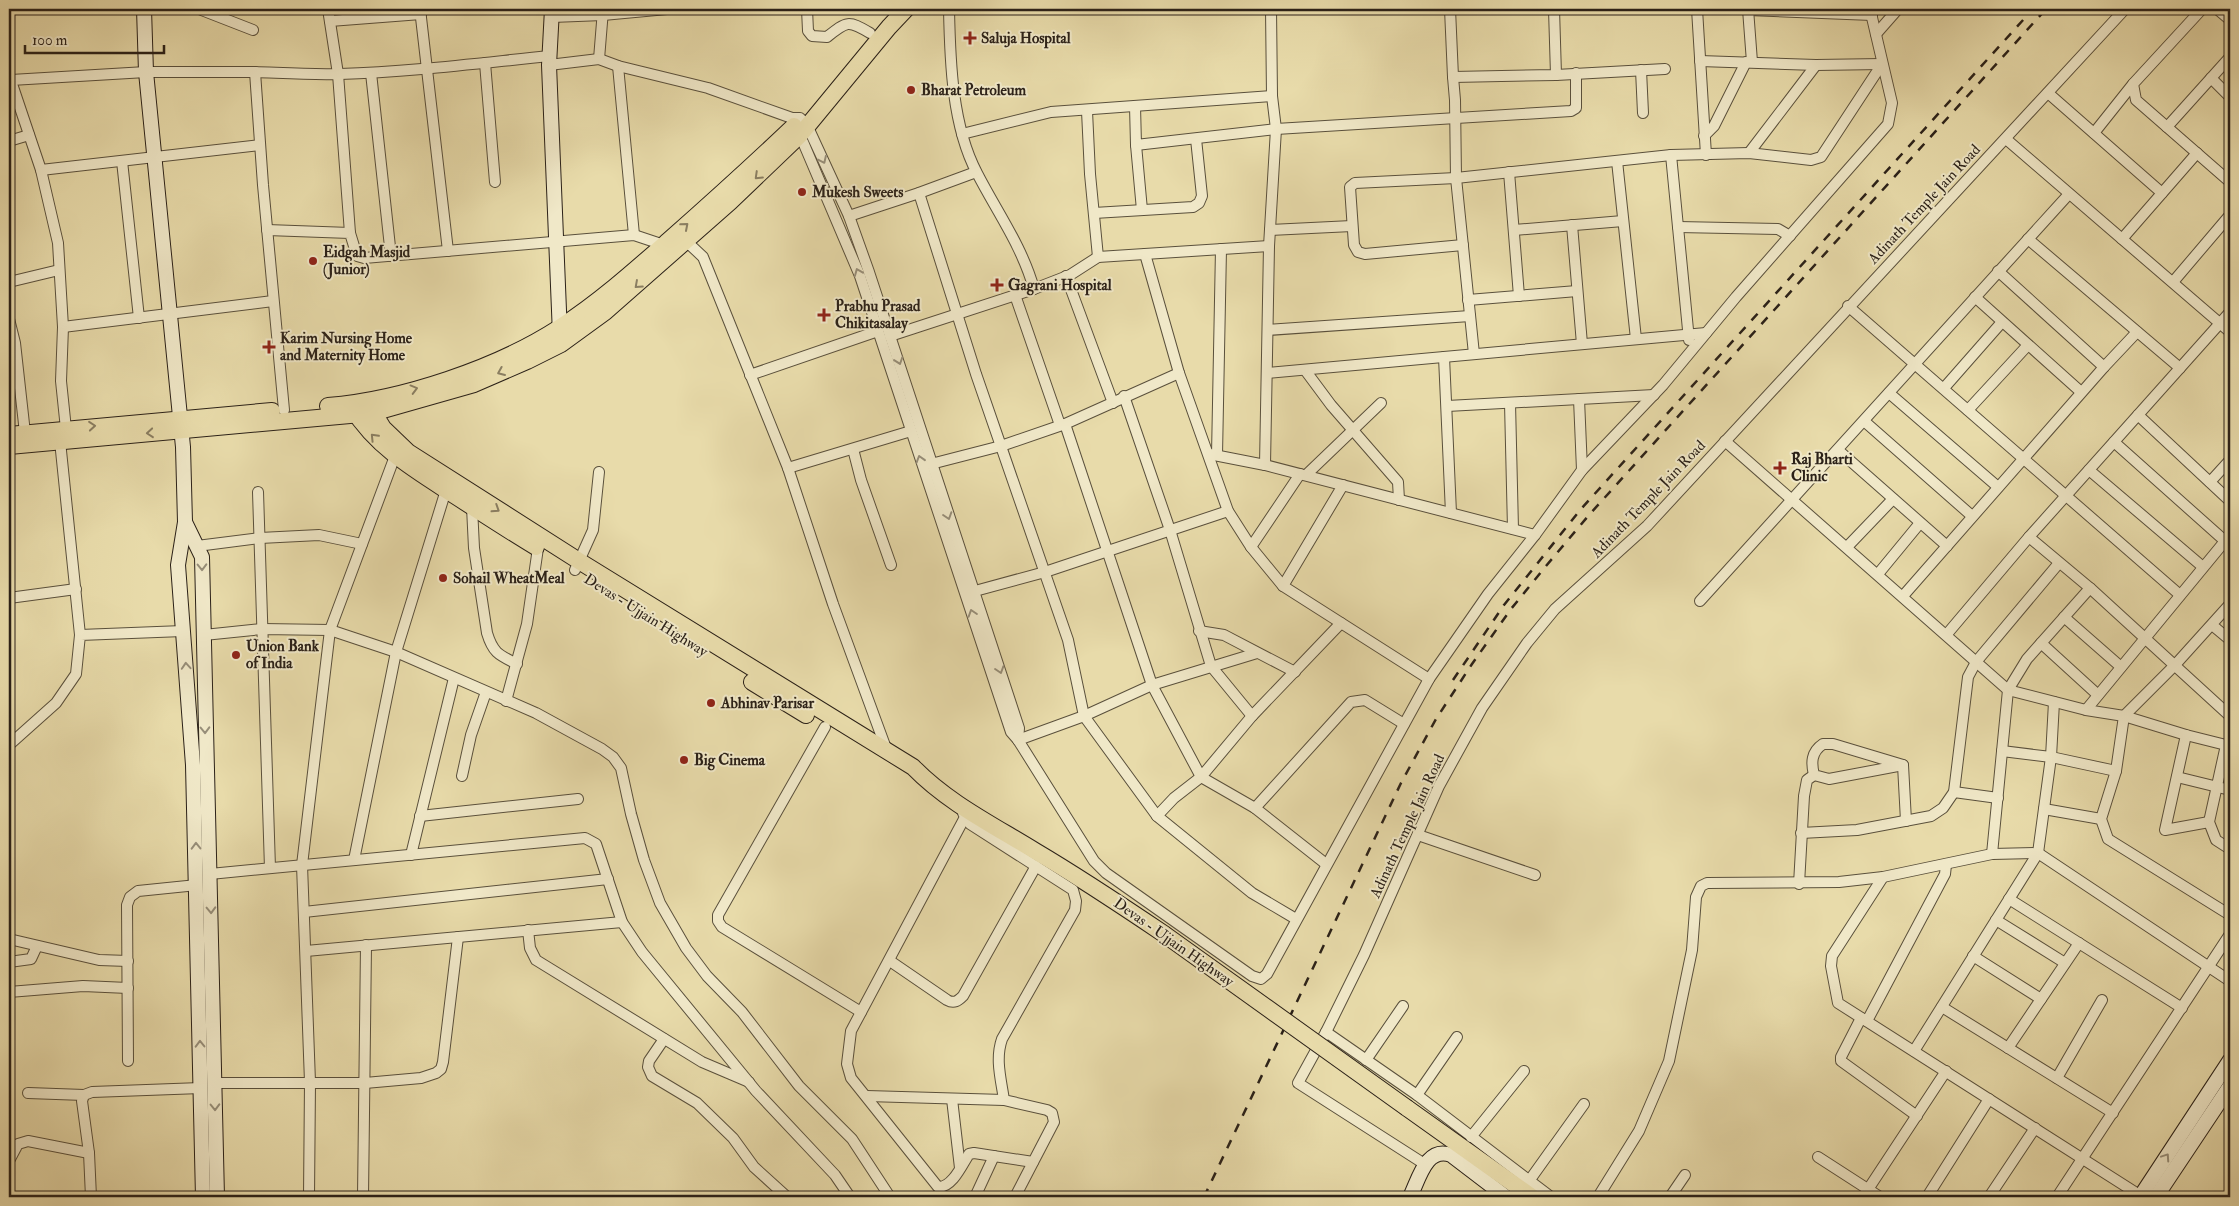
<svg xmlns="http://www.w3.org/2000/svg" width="2239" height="1206" font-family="'IM FELL Double Pica',serif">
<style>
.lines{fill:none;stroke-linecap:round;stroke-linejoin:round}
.street-casing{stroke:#5a503c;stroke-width:12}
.secondary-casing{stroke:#2b2118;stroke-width:16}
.primary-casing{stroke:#2b2118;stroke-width:18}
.street{stroke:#f0e8c8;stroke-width:10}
.secondary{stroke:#f0e8c8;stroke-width:14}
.primary{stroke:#e8dbaa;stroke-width:16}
.rail{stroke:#2b2118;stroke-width:2.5;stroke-dasharray:9 9;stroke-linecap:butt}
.primary-bridge-casing{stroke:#2b2118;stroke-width:18;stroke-linecap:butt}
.primary-bridge{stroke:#e8dbaa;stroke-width:16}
.oneway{stroke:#978e79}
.oneway2{stroke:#8a7e61}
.poi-dot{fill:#8f2418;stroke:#f0e8c8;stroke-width:2}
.labels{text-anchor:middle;stroke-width:4;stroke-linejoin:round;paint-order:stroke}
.poi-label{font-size:15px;font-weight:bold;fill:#2b2118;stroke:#f0e8c8;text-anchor:start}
.street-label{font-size:15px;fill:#2b2118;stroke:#f0e8c8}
</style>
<rect width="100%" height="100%" fill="#e8dbaa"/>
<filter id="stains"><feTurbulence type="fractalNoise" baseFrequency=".004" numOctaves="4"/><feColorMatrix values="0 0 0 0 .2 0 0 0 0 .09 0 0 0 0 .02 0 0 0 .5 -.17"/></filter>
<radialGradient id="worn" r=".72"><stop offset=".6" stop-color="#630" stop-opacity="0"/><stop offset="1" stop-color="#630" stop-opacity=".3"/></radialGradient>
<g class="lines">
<g class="street-casing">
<g id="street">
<path d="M199,9l54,21"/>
<path d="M328,9l10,65 12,159"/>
<path d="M420,9l28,242"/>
<path d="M807,9l1,22 4,5 15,1c20,-16 21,-17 43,-4"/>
<path d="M949,9c1,52 3,117 28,164 20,39 45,73 57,116"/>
<path d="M1450,9l3,68 2,23 1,78 18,176"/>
<path d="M1554,9l2,66"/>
<path d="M1697,9l9,146"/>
<path d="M1748,9l4,53"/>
<path d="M2202,9l-69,75 3,16 94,82"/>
<path d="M2217,9l13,11"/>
<path d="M1748,10l124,5"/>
<path d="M552,17l51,-2 64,-6"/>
<path d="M330,21l91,-7"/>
<path d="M1876,34l22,-25"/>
<path d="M599,59l4,-49"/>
<path d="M1700,61l116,4 66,-1"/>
<path d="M485,63l10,119"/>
<path d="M549,65l50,-6 19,7 90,22 84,30h8l7,7 42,91 20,56 150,456 -1,12"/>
<path d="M618,66l16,169"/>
<path d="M1641,70l2,43"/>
<path d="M255,72c28,1 57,3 85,2 70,-2 140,-11 210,-18"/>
<path d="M371,73l20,183"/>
<path d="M9,75l32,95 17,73 5,84 -2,54 5,48"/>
<path d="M1453,77l103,-2 109,-6"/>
<path d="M2211,78l19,19"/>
<path d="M11,80l135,-8h109l8,113 21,225"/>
<path d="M2048,93l114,100"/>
<path d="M1135,106l1,39 140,-16 295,-18 5,-3v-35"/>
<path d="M1087,111l3,63 8,83"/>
<path d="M792,118l1,8 7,9 60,141 151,456 7,8 76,121 12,12 146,103 9,3 6,-5 162,-295 59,-85 47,-59 47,-65 81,-85 73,-88 152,-173 4,-21 -22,-94"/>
<path d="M2167,127l63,-70"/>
<path d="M2094,133l39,-49"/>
<path d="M962,134l89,-22 221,-16"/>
<path d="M1704,136l10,-10 32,-64"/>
<path d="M2006,139l224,193"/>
<path d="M9,141l20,-6"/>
<path d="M1136,145l6,65"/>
<path d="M1749,153l67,-88"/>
<path d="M1671,155l18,185"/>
<path d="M122,161l17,157"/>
<path d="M1617,161l19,178"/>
<path d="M41,170l219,-25"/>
<path d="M1509,172l10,124"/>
<path d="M919,193l57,181 92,266 16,76 73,100 95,77 44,26"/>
<path d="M1094,213l99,-6 6,-4 3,-7 -6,-57"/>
<path d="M849,216l70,-23 57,-21"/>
<path d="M1572,225l10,119"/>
<path d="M1678,227l100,2 12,7"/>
<path d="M267,230l83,3 7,23 7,2 270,-23 30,10"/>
<path d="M1270,230l82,-4"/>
<path d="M1514,230l109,-9"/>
<path d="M2028,239l152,129"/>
<path d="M2122,239l75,-86"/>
<path d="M687,242l16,15 85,211 45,136 54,147"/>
<path d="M1463,245l-98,9 -7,-2 -4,-7 -4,-58 5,-4 101,-5 215,-23 78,-2 62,7 10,-3 61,-93"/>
<path d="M1145,254l34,119 49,138 23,36 32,39 146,93"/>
<path d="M1998,271l106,96"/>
<path d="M1066,276l47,127"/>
<path d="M9,282l50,-12"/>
<path d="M2173,282l57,-67"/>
<path d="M1015,295l45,130"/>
<path d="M1975,297l106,95"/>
<path d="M1468,300l109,-9"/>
<path d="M1848,306l332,289"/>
<path d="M9,319l6,24 10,90"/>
<path d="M63,327l210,-26"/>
<path d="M1268,330l202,-14"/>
<path d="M890,336l144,-47 36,-14 28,-18 171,-11"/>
<path d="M1444,357l7,156"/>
<path d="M1305,370l26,35 67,77 1,18"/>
<path d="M1267,373l439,-40"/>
<path d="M750,375l128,-44"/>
<path d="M1944,388l58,-66"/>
<path d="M1889,393l109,94"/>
<path d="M1124,396l46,134 41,136 41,50"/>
<path d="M1579,399l3,71"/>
<path d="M1510,403l3,126"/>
<path d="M1447,406l207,-11"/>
<path d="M1968,410l60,-65"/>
<path d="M2138,415l92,86"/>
<path d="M1864,421l108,95"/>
<path d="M1065,424l87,261 49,92 54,31 71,56"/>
<path d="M60,441l20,194"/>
<path d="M1725,441l283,249 78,20 38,6 62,19 44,11"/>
<path d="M2114,442l111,99"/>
<path d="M853,449l8,31 30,85"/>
<path d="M1838,450l109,96"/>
<path d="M1209,454l56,11 270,70"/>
<path d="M1217,455l4,-206"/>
<path d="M931,464l70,-18 64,-22 114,-51"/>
<path d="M1265,465l4,-219 7,-117 -4,-33 -1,-87"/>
<path d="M788,468l123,-37"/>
<path d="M2089,470l114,97"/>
<path d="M1306,475l75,-72"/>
<path d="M2210,482l20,-22"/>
<path d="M258,492l12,376"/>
<path d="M472,507l2,41 13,85c6,20 12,22 30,31"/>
<path d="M2029,537l61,51 140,128"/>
<path d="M197,546l63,-8 59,-3 43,9"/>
<path d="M1251,547l49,-73"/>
<path d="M1847,547l46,-48"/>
<path d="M575,570l18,-40 6,-58"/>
<path d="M1878,574l42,-51"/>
<path d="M1283,586l60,-101"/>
<path d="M975,591l70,-19 183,-61"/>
<path d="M1903,596l201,-229 33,-35"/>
<path d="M9,598l67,-9"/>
<path d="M1700,601l369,-407"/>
<path d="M2230,604l-55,61 -51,51 -8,55 -15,48 7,20 122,76"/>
<path d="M2064,617l57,50"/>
<path d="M2212,625l18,15"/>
<path d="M1199,631l25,4 71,37"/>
<path d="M1947,634l82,-97 201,-225"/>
<path d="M204,635l58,-6 68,1 66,22 140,61 66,36 11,8 8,11 10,46 13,46 16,43 26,45 21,28 35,36 57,74 53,53 38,58"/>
<path d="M2041,643l57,52"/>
<path d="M506,701l21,-77 11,-76"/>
<path d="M2086,710l144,-175"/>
<path d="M825,727l-107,188v6l4,6 139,85"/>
<path d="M2186,735l-21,95 44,-8"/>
<path d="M1018,740l66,-24 68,-31 105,-32"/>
<path d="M1823,744h10l70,21 -74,14 -15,-4c-3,-12 -3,-23 9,-31z"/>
<path d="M9,745l47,-42 20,-29 4,-39 103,-4"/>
<path d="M2226,745l-17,77 7,18 14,9"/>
<path d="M2002,751l49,6 65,14"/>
<path d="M1903,765l3,56"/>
<path d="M462,776l9,-41 15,-43"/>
<path d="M2177,777l53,13"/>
<path d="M1954,792l44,6"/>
<path d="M1255,808l96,-106 14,-2 39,24"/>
<path d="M2044,809l57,10"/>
<path d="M963,813l7,11 103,66 3,11 -1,9 -73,129c-7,20 -1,40 2,61l43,10 5,3 2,9 -39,75"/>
<path d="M420,816l158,-17"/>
<path d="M1157,816l17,-18 27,-21 51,-61 89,-93"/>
<path d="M965,817l-114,214 -4,33 4,14 87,109c14,1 24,-22 31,-33l5,-1 59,9"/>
<path d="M1801,833l56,-3 74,-14 12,-8 11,-16 14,-115 8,-15 83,-99"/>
<path d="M1418,835l117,40"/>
<path d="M1992,854l16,-164 19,-31 63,-71"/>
<path d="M411,855l43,-177"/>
<path d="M354,860l42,-208 50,-162"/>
<path d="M210,874l375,-36 11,6 26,78 20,30 114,139 79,84 15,22"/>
<path d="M1883,877l-51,79 -1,10 7,37 303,193"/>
<path d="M1799,884l5,-88 3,-16 7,-5"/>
<path d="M2009,899l173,109"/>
<path d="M304,912l304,-33"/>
<path d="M1996,920l69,43"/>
<path d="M528,930l2,18 6,12 166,102 47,20"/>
<path d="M9,939l90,21 29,1"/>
<path d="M306,951l316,-29"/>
<path d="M1973,956l68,43"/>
<path d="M890,961l57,39c7,4 11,1 16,-4l73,-130"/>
<path d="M9,962l22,-3 6,-13"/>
<path d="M9,992l74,-6 45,2"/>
<path d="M1942,1007l171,106"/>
<path d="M1861,1018l-20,39v4l76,55"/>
<path d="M1867,1021l78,-147 1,-9"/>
<path d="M1326,1032l91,63 134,102"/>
<path d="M664,1039l-15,22 -1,6 4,9 45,27 36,35 21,29 33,30"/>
<path d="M2008,1048l71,-105"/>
<path d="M1914,1051l124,-198 13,-96 3,-55"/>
<path d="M1366,1060l37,-54"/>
<path d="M128,1061l-1,-156 3,-8 8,-6 59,-6"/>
<path d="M2057,1078l45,-78"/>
<path d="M215,1083h150l56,-5 15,-5 5,-4 2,-7 15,-125"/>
<path d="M28,1093l56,2"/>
<path d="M1417,1095l40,-58"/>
<path d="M867,1096l137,4"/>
<path d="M952,1099l8,69"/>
<path d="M1471,1137l53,-66"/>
<path d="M1818,1157l62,40"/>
<path d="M9,1161l9,-17 10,-3 61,12"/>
<path d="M1426,1165l-128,-82 28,-51 38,-77 75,-169 43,-78 45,-65 28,-34 92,-83 478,-517"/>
<path d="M1529,1181l55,-77"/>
<path d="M91,1197l-2,-44 -7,-52 2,-6 8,-3 109,-4"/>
<path d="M309,1197l1,-115 -8,-217 28,-235 65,-174"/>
<path d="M363,1197l3,-252"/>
<path d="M975,1197l19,-41"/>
<path d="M1598,1197l41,-66 30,-70 23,-111 4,-53 5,-11 6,-3 132,-1 44,-5 109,-23 46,-1 192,128"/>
<path d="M1670,1197l15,-22"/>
<path d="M1863,1197l83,-126"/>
<path d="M1927,1197l62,-98"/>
<path d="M1989,1197l46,-69"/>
<path d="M2057,1197l173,-263"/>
</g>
</g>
<g class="secondary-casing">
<g id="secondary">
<path d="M144,9l2,63 37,375 2,75 -7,43 15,200 10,432"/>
<path d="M552,9l-3,56 11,270"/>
<path d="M185,522l17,35 15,640"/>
<path d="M1410,1197c9,-18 16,-51 41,-42l55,42"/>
<path d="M2140,1197l90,-137"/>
<path d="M2156,1197l74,-111"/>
</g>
</g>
<g class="primary-casing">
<g id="primary">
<path d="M369,405l14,23 25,24 171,109 334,206c35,36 80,58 122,84 44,26 86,54 129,83"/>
<path d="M328,406c74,-6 169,-38 231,-78 39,-25 75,-57 109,-87 43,-38 85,-76 126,-115"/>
<path d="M352,408c23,37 58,59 94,82 30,19 60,39 90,57"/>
<path d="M9,435l263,-24"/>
<path d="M9,446l363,-33 102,-29 53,-23 34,-17 44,-32 125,-110 70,-67 89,-108 17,-18"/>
<path d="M752,682l54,33"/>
<path d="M1407,1108l125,89"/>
</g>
</g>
<use href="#street" class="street"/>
<use href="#secondary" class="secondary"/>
<use href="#primary" class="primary"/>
<g class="rail">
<path d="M1453,680l51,-75 77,-96 452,-500"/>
<path d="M1204,1197l197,-414 35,-64 36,-55 39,-55 35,-43 43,-51 457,-506"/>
</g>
<g class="primary-bridge-casing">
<path id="primary-bridge" d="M1164,934l243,174"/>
</g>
<use href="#primary-bridge" class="primary-bridge"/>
</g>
<defs><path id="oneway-chevron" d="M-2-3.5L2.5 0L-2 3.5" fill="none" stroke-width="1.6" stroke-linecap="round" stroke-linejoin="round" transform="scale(1.25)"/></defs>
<g class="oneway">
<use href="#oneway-chevron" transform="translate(823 160) rotate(65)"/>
<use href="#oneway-chevron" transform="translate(858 272) rotate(-112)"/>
<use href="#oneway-chevron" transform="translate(899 361) rotate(71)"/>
<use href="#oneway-chevron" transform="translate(920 459) rotate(-107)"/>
<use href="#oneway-chevron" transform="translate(948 516) rotate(72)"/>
<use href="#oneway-chevron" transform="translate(202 567) rotate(89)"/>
<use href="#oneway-chevron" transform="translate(972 613) rotate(-108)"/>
<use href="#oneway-chevron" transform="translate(186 666) rotate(-94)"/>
<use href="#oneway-chevron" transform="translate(1000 670) rotate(72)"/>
<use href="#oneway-chevron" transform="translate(205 730) rotate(89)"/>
<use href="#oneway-chevron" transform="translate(196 846) rotate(-91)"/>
<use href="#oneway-chevron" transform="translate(211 910) rotate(88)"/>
<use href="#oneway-chevron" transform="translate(200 1044) rotate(-91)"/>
<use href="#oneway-chevron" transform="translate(215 1107) rotate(89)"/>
<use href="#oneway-chevron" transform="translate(2166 1157) rotate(-56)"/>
</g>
<g class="oneway2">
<use href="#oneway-chevron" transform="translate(758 176) rotate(136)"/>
<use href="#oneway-chevron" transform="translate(685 226) rotate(-41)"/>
<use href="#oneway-chevron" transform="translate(638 285) rotate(138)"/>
<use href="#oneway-chevron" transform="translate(501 372) rotate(157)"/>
<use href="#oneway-chevron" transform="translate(414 389) rotate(-15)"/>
<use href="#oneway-chevron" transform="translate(92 426) rotate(-5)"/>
<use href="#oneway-chevron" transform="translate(150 433) rotate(175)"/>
<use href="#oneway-chevron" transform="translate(374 437) rotate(-134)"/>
<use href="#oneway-chevron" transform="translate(496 509) rotate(33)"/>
</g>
<g class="poi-dot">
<path d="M967.5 30.5h5v5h5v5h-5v5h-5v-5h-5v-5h5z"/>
<circle cx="911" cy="90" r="5"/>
<circle cx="802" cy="192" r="5"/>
<circle cx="313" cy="261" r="5"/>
<path d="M994.5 277.5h5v5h5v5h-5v5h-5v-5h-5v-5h5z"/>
<path d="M821.5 307.5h5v5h5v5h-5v5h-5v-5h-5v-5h5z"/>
<path d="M266.5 339.5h5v5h5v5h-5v5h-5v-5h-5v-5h5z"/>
<path d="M1777.5 460.5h5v5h5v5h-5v5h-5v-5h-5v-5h5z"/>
<circle cx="443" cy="578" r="5"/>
<circle cx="236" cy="655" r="5"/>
<circle cx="711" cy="703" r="5"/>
<circle cx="684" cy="760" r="5"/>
</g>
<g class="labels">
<g class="poi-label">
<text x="981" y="43">Saluja Hospital</text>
<text x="921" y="95">Bharat Petroleum</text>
<text x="812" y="197">Mukesh Sweets</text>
<text x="323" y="257">Eidgah Masjid<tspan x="323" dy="17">(Junior)</tspan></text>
<text x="1008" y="290">Gagrani Hospital</text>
<text x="835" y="311">Prabhu Prasad<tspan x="835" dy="17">Chikitasalay</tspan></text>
<text x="280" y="343">Karim Nursing Home<tspan x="280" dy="17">and Maternity Home</tspan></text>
<text x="1791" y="464">Raj Bharti<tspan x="1791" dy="17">Clinic</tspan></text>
<text x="453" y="583">Sohail WheatMeal</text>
<text x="246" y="651">Union Bank<tspan x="246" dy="17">of India</tspan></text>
<text x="721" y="708">Abhinav Parisar</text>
<text x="694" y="765">Big Cinema</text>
</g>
<g class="street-label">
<text transform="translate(1924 204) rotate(-47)" y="5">Adinath Temple Jain Road</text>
<text transform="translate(1648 499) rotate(-46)" y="5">Adinath Temple Jain Road</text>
<text transform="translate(646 615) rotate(32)" y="5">Devas - Ujjain Highway</text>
<text transform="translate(1407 826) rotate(-65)" y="5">Adinath Temple Jain Road</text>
<text transform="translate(1174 942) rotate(35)" y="5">Devas - Ujjain Highway</text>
</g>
</g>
<rect width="2239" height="1206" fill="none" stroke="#e8dbaa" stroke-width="30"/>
<rect x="10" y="10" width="2219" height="1186" fill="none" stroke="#2b2118" stroke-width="2.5"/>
<rect x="15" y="15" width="2209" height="1176" fill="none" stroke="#2b2118"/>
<path d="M25 45v8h139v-8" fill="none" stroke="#2b2118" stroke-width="2.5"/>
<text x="32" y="45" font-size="15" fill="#2b2118" stroke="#f0e8c8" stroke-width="4" paint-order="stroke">100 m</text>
<rect width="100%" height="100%" filter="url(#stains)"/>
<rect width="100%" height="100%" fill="url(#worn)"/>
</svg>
